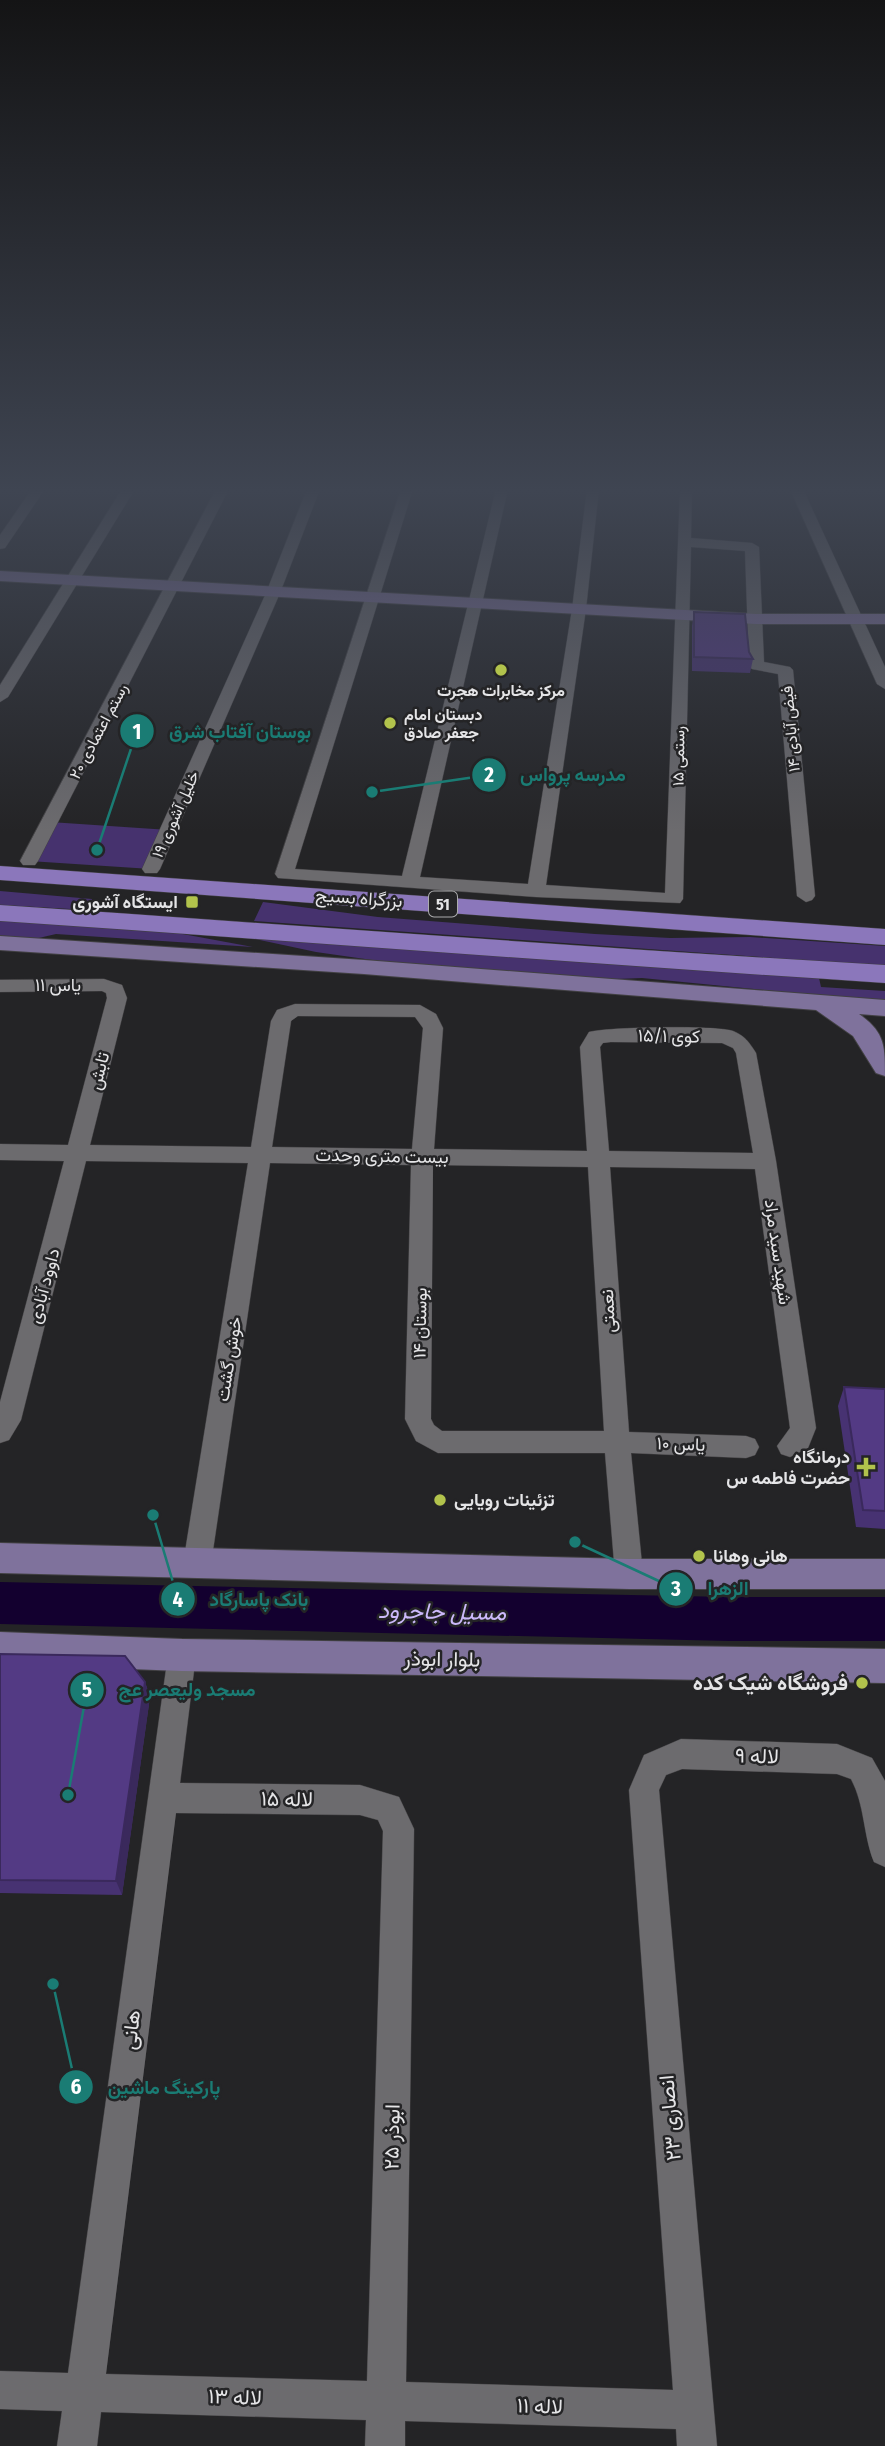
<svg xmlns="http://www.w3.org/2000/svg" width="885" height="2446" font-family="'Fira Sans Condensed',Vazirmatn,sans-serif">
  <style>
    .green { fill: #46326e }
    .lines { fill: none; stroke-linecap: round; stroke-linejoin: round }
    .river { fill: #13002f; fill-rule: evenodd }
    .minor-casing { stroke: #424143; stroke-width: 1 }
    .major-casing { stroke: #424143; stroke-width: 2 }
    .highway-casing { stroke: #424143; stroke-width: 1 }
    .minor { fill: #6c6b6e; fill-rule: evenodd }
    .major { fill: #7f729c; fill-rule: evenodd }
    .highway { fill: #8b77bb; fill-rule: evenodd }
    .wall { fill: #473272 }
    .shaded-wall { fill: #3a295c }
    .building { fill: #533a84; stroke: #3a295c; stroke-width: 2 }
    .poi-dot { fill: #b2c34c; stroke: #242426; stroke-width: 2.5 }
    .labels { text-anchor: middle; stroke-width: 5; stroke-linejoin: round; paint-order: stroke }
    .far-poi-label { font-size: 16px; font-weight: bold; fill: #e5e5e7; stroke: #242426 }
    .far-street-label { font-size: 16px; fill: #e5e5e7; stroke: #242426 }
    .shield { fill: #242426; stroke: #ababad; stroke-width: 2 }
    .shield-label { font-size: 16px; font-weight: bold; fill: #e5e5e7 }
    .street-label { font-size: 18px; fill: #e5e5e7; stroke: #242426 }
    .poi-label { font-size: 18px; font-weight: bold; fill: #e5e5e7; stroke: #242426; text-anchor: end }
    .near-street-label { font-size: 21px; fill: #e5e5e7; stroke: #242426 }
    .near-poi-label { font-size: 21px; font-weight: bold; fill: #e5e5e7; stroke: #242426; text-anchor: end }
    .near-water-label { font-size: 23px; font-style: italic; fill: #cbb9f9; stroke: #242426 }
    .leader { fill: none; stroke: #1a7c74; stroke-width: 2.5 }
    .callout-dot { fill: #1a7c74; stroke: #242426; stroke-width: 2.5 }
    .mark-label { font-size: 21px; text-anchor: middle; font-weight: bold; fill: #fff }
    .callout-label { font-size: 19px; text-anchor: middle; font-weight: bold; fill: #1a7c74; stroke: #242426; stroke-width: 5; stroke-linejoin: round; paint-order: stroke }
  </style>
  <rect width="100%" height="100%" fill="#242426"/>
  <g class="green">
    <polygon points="50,822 169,830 151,869 29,861"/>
    <polygon points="0,891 92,899 88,910 0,905"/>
    <polygon points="263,902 378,917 595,934 670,938 750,937 885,946 885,966 254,921"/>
    <polygon points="0,921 161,930 253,947 56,934 30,940 0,937"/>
    <polygon points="241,936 819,978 821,987 885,991 885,1002 642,978 591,980 393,963 316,952"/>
  </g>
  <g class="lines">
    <polygon class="river" points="0,1582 729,1597 885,1597 885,1641 729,1641 0,1624"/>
    <defs>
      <g id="minor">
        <polygon points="32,489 45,489 5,548 0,549 0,535"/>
        <polygon points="122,489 135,489 8,697 0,702 0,685"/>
        <polygon points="216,489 229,489 38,861 35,865 23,865 20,861"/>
        <polygon points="307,489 320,489 280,593 160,869 157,873 145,873 142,869 266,593"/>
        <polygon points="401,489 413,489 295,869 402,876 496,489 508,489 420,877 528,884 572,609 587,489 599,489 586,609 546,885 665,893 680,489 692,489 691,538 752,543 759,547 764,662 790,667 793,670 815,896 812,900 806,902 797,896 778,674 752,669 749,666 745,551 691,547 683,899 680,903 536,897 278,878 275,874"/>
        <polygon points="790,489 803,489 885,667 885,689 877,684"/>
        <path d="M 104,979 L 122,985 L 127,998 L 90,1145 L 251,1147 L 271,1021 L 277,1010 L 295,1004 L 420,1005 L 436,1014 L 443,1028 L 434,1149 L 587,1151 L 580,1047 L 589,1032 C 608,1027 715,1025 733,1031 C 745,1036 749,1042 756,1053 L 776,1161 L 816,1428 L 808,1448 L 790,1457 L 781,1454 L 777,1446 L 790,1428 L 755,1169 L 610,1167 L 629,1432 L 746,1436 L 755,1439 L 759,1447 L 755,1455 L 746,1458 L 631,1453 L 643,1574 L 639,1583 L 629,1586 L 619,1583 L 615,1574 L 605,1453 L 438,1453 L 416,1441 L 405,1419 L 411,1165 L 270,1163 L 211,1564 L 207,1573 L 197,1576 L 187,1573 L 183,1564 L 248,1163 L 86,1161 L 21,1420 L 9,1440 L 0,1443 L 0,1402 L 64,1161 L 0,1160 L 0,1144 L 68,1145 L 107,998 L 106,993 L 102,991 L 0,992 L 0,980 ZM 298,1016 L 415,1017 L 423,1028 L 412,1149 L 272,1147 L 291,1021 ZM 611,1042 L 722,1043 L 733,1048 L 736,1053 L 753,1153 L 609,1151 L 600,1047 L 603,1043 ZM 433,1165 L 588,1167 L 604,1431 L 442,1431 L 434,1425 L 431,1419 Z"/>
        <path d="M 182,1642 L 192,1646 L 196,1655 L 180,1783 L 360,1785 L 399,1797 L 414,1829 L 406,2382 L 673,2390 L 629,1790 L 644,1755 L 681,1739 L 837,1744 L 872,1758 L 885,1781 L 885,1867 L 874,1862 C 863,1835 865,1805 851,1779 L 837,1774 L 682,1769 L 666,1775 L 659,1790 L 717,2446 L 677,2446 L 676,2429 L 405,2421 L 405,2446 L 365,2446 L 366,2420 L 101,2412 L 97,2446 L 57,2446 L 62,2411 L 0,2409 L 0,2371 L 68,2373 L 168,1655 L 172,1646 ZM 176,1813 L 360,1815 L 378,1820 L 383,1831 L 367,2381 L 106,2374 Z"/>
      </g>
      <g id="major">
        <polygon points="0,571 756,614 885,614 885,624 756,624 0,581"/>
        <path d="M 0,936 L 364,960 L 885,1000 L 885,1016 L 859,1014 C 885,1032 885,1046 885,1076 L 876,1073 L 853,1036 L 816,1010 L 364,974 L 0,950 Z"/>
        <polygon points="0,1543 629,1559 885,1559 885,1589 629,1589 0,1573"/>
        <polygon points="0,1632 182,1639 885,1649 885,1683 182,1671 0,1664"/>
      </g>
      <g id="highway">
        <polygon points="0,866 885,929 885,945 0,880"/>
        <path d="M 0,905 C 295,925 590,948 885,965 L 885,983 C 590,964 295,941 0,921 Z"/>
      </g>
    </defs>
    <use href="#minor" class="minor-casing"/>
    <use href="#major" class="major-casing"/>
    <use href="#highway" class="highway-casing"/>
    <use href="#minor" class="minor"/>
    <use href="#major" class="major"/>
    <use href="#highway" class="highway"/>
  </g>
  <g class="wall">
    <polygon points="694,612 749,652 753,659 750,673 692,671 692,626"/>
    <polygon points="844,1387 885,1389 885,1529 856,1527 838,1406"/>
    <polygon points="0,1654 145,1682 150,1697 122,1895 0,1893"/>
  </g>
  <polygon class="shaded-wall" points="145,1682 150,1697 122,1895 116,1881"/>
  <g class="building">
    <polygon points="694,612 745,614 749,652 753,659 694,657"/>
    <polygon points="844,1387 885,1389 885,1511 863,1510"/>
    <polygon points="0,1654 125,1656 145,1682 116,1881 0,1880"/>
  </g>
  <linearGradient id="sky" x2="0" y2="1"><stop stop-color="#141415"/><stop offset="0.59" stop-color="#3f4552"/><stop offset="1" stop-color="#3f4552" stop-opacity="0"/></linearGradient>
  <rect width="885" height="832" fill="url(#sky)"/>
  <g class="poi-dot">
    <circle cx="501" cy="670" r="7"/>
    <circle cx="390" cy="723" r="7"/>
    <rect x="185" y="895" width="14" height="14" rx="3.5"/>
    <path d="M862.5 1456.5h7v7h7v7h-7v7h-7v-7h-7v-7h7z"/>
    <circle cx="440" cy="1500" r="7"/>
    <circle cx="699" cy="1556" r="7"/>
    <circle cx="862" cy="1683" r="7"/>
  </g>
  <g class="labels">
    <g class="far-poi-label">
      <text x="501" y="696">مرکز مخابرات هجرت</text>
      <text x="404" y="720" text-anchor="start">دبستان امام<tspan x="404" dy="18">جعفر صادق</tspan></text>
    </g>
    <g class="far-street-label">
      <text transform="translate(790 729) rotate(-95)" y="6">فیض آبادی ۱۴</text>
      <text transform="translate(98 731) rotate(-62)" y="6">رستم اعتمادی ۲۰</text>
      <text transform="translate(678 756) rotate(-89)" y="6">رستمی ۱۵</text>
      <text transform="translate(175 814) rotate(-66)" y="6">خلیل آشوری ۱۹</text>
    </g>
    <rect class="shield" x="429" y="891.5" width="28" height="25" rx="5"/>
    <g class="shield-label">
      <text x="443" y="910">51</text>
    </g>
    <g class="street-label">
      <text transform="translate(359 898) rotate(4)" y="6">بزرگراه بسیج</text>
      <text x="58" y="991">یاس ۱۱</text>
      <text transform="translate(669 1036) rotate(1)" y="6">کوی ۱۵/۱</text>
      <text transform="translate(99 1071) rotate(-76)" y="6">تابش</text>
      <text transform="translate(382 1156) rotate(1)" y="6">بیست متری وحدت</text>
      <text transform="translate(778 1252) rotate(82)" y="6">شهید سید مراد</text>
      <text transform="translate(44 1286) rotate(-75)" y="6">داوود آبادی</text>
      <text transform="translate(608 1311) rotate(-93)" y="6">نعمتی</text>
      <text transform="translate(420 1323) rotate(-89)" y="6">بوستان ۱۴</text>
      <text transform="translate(229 1359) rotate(-81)" y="6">خوش گشت</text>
      <text transform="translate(681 1444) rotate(2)" y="6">یاس ۱۰</text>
    </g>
    <g class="poi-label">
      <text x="178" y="908">ایستگاه آشوری</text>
      <text x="850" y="1463">درمانگاه<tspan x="850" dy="21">حضرت فاطمه س</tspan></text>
      <text x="454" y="1506" text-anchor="start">تزئینات رویایی</text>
      <text x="713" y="1562" text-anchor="start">هانی وهانا</text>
    </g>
    <g class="near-street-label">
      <text transform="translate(442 1659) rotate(1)" y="7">بلوار ابوذر</text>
      <text transform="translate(757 1756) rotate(2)" y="7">لاله ۹</text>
      <text transform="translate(287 1799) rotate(1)" y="7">لاله ۱۵</text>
      <text transform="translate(131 2030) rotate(-83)" y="7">هانی</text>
      <text transform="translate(670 2118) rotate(-95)" y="7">انصاری ۲۳</text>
      <text transform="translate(392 2137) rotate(-89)" y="7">ابوذر ۲۵</text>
      <text transform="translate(235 2397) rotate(2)" y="7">لاله ۱۳</text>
      <text transform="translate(540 2406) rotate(2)" y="7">لاله ۱۱</text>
    </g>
    <g class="near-poi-label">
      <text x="848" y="1690">فروشگاه شیک کده</text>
    </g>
    <g class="near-water-label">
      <text transform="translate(442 1611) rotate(1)" y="8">مسیل جاجرود</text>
    </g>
  </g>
  <path class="leader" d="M97 850L137 731M372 792L489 775M575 1542L676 1589M153 1515L178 1599M68 1795L87 1690M53 1984L76 2087"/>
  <g class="callout-dot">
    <circle cx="97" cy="850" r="7"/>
    <circle cx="372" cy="792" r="7"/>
    <circle cx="575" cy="1542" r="7"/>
    <circle cx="153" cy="1515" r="7"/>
    <circle cx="68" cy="1795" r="7"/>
    <circle cx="53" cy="1984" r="7"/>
    <circle cx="137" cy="731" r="18"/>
    <circle cx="489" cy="775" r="18"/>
    <circle cx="676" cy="1589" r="18"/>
    <circle cx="178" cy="1599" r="18"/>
    <circle cx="87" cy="1690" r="18"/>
    <circle cx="76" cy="2087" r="18"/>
  </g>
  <g class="mark-label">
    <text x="137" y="739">1</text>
    <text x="489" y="782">2</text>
    <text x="676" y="1596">3</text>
    <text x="178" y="1607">4</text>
    <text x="87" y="1697">5</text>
    <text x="76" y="2094">6</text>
  </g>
  <g class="callout-label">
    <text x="240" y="738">بوستان آفتاب شرق</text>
    <text x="573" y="781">مدرسه پرواس</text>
    <text x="728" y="1595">الزهرا</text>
    <text x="259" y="1606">بانک پاسارگاد</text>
    <text x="187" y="1696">مسجد ولیعصر عج</text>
    <text x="164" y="2094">پارکینگ ماشین</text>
  </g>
</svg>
